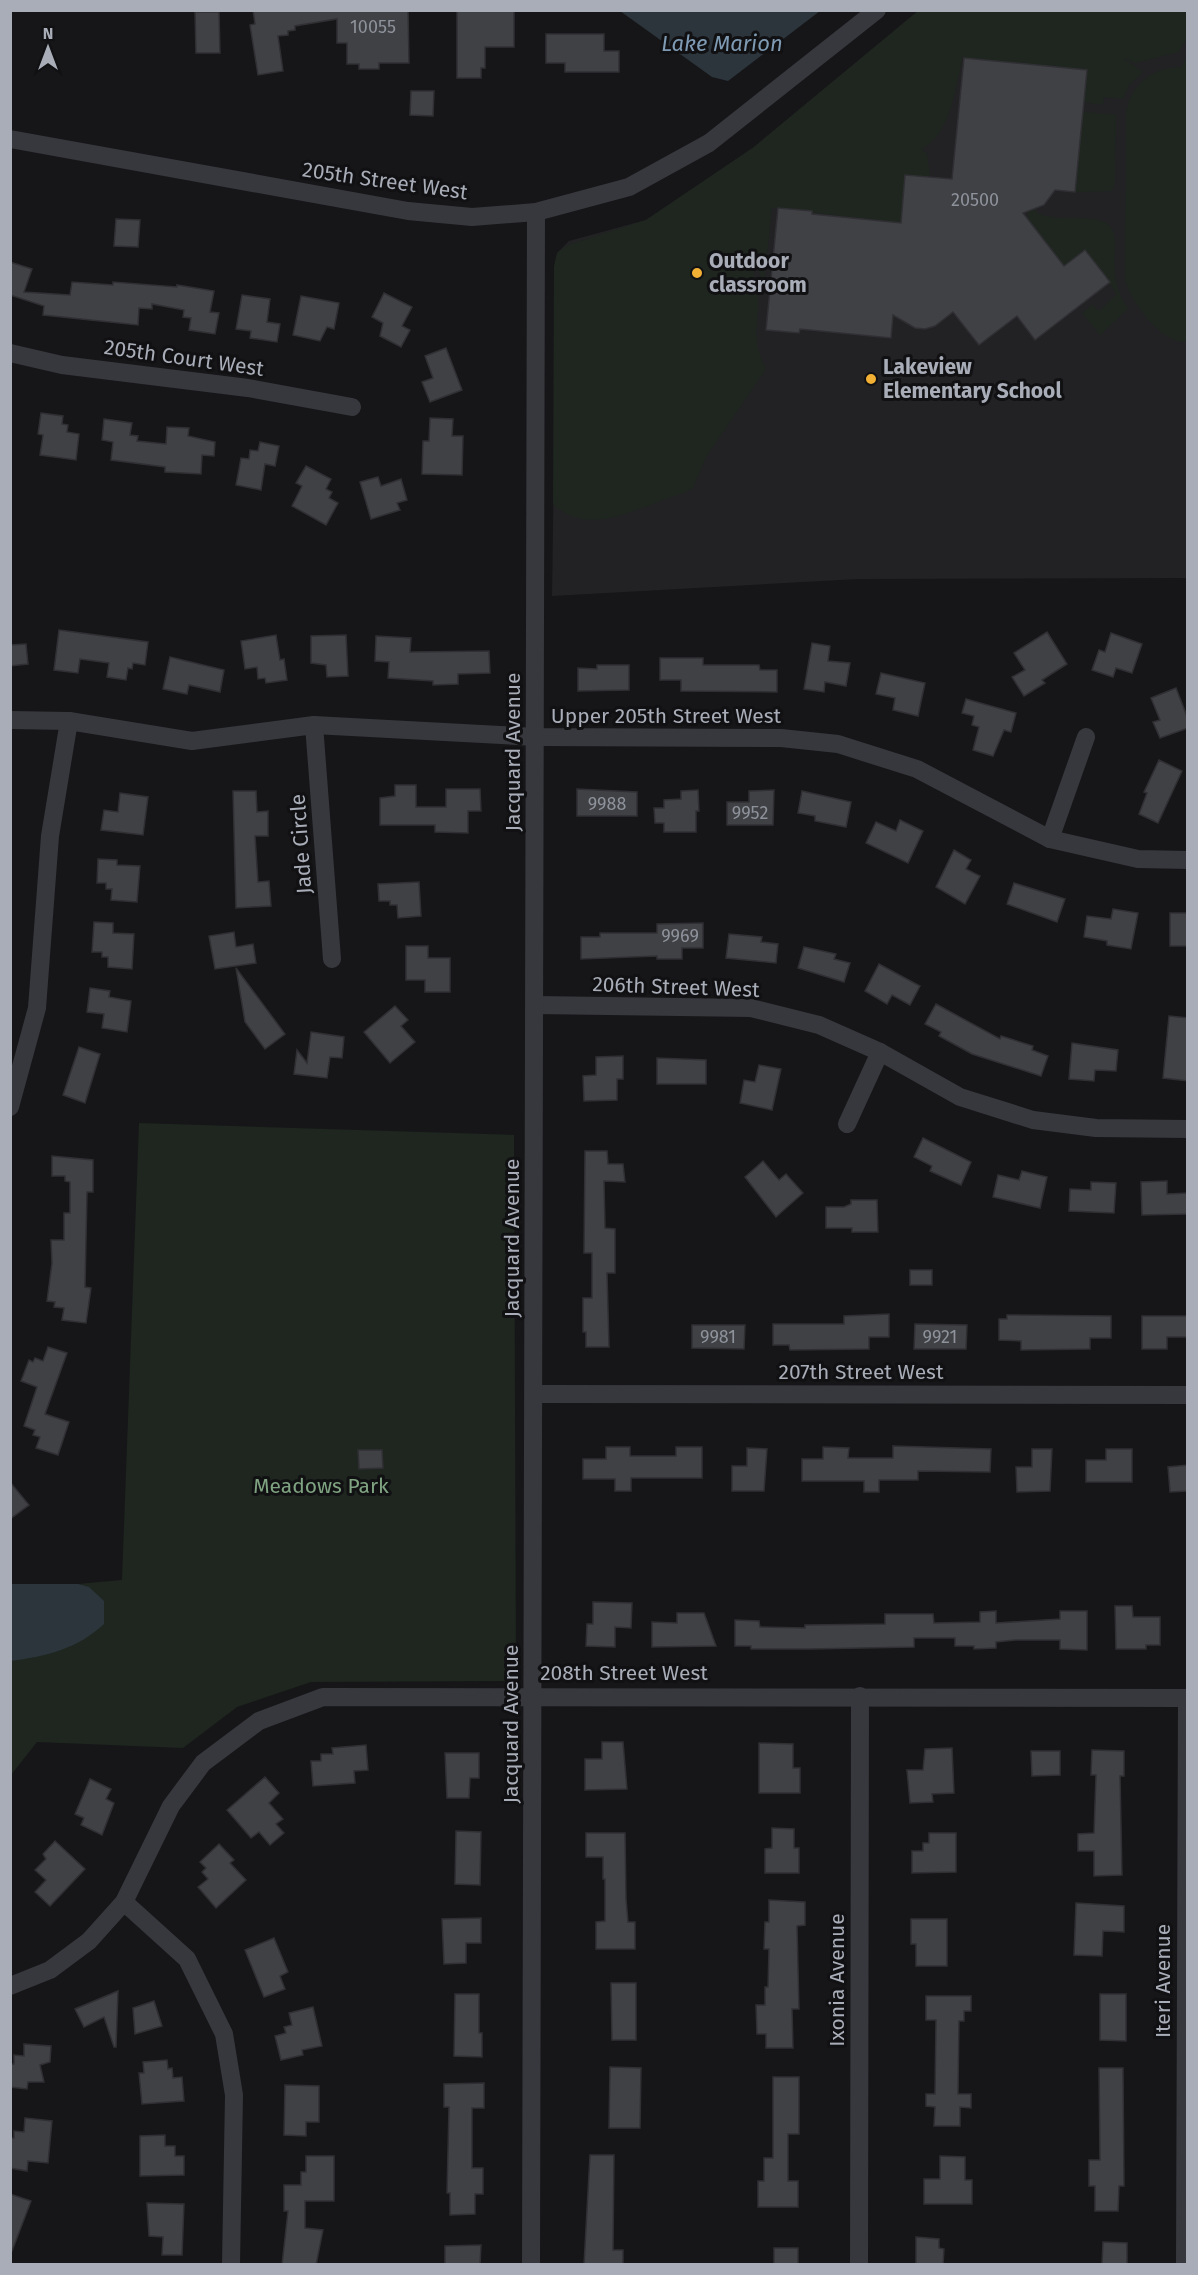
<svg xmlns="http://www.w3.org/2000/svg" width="1198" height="2275" font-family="'Fira Sans',sans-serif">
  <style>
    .built { fill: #222225 }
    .green { fill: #1e261f }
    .water { fill: #2c353c }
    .building { fill: #404145; stroke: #303034; stroke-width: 1.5 }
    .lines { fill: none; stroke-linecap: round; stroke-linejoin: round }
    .minor { stroke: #37383d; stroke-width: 18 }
    .poi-dot { fill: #f2b134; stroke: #111113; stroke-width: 2 }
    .labels { text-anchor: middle; stroke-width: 6; stroke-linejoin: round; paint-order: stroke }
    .number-label { font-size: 18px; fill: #8e929b }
    .street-label { font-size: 21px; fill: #a8adb8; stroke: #111113 }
    .poi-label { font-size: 21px; font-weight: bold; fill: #a8adb8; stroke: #111113; text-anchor: start }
    .park-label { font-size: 21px; fill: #7fa381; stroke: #111113 }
    .water-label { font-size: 22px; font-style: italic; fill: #7f9bb3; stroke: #111113 }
  </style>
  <rect width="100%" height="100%" fill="#161618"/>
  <polygon class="built" points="918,11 1187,11 1187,578 859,579 552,596 557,253 569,241 646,220 754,147"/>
  <g class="green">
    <path d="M 918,11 L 1187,11 L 1187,38 L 1179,52 L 1135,63 L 1122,57 L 1143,72 L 1129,85 L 1123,99 L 1104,97 L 1103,105 L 1083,102 L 1086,70 L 964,58 L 963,55 C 956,84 951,136 921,149 L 927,153 L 930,177 L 905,175 L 901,223 L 772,208 L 764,284 L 754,260 C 751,273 758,285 758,298 C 759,330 750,337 766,369 L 706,457 L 693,488 C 684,494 674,496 663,500 C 627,513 586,535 553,504 L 554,266 L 557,253 L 568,245 L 646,220 L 754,147 Z"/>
    <path d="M 1187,56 L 1188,342 C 1162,345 1131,302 1125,280 L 1126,114 C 1130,84 1153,67 1182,67 Z"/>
    <polygon points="1083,112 1116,115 1115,183 1112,191 1075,192"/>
    <path d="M 1028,208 L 1036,208 L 1036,212 C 1059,227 1115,204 1115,241 C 1114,268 1113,286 1128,309 L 1100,335 L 1082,313 L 1092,305 L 1099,311 L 1117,294 L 1085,250 L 1064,266 L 1028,219 Z"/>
    <polygon points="139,1123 514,1135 516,1681 311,1682 237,1707 183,1748 37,1742 11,1775 11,1584 78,1584 122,1580"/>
  </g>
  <g class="water">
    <polygon points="620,11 820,11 728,81 712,77"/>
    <path d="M 10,1584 L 78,1584 L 89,1587 L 104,1601 L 104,1624 C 77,1649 47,1656 11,1661 Z"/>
  </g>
  <g class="building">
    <polygon points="253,10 408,10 409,63 379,63 379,69 359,69 359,64 347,64 347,43 337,43 337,19 295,26 295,30 288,31 288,35 278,36 283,71 258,75 250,25 255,24"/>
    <polygon points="457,10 514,11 514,47 485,47 485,68 481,68 481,78 457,78"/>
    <polygon points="195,12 219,12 220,53 196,53"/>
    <polygon points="546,34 604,34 604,51 619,51 619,72 565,72 565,63 546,63"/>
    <polygon points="964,58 1087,70 1075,192 1055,190 1044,205 1023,213 1064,266 1085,250 1110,282 1035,340 1017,316 979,345 953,312 935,326 925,329 915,328 893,315 891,338 800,329 799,333 766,330 778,208 812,211 812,214 901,223 905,175 952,179"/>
    <polygon points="411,91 434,91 433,116 410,115"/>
    <polygon points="116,219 140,220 138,247 114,246"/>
    <polygon points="10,262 32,269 24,292 70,295 72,282 113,285 113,282 177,287 177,285 214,291 210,312 219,313 215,334 189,330 191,318 183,317 184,310 152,304 152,309 139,308 138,325 43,315 44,306 10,295"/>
    <polygon points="384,293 412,307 402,326 410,330 401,347 380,336 383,323 372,317"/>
    <polygon points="242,295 270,299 267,322 280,324 277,342 250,338 251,331 236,329"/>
    <polygon points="301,296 339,303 334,329 327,327 320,341 293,335"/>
    <polygon points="446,348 462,390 430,402 422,382 433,378 425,356"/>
    <polygon points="41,413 63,416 62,424 68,425 67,432 79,434 76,460 40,455 43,435 38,434"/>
    <polygon points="430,418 453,419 452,436 463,436 462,475 422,474 423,441 429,441"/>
    <polygon points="104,419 132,423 130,435 138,436 137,441 166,444 167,427 189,428 188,436 215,442 214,456 202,455 201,474 165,472 165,467 111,460 113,442 102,440"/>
    <polygon points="260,442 279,446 275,466 265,464 261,490 236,485 241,458 249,459 250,450 258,451"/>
    <polygon points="306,466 331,479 326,489 332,492 329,498 338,503 326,525 292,506 302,486 296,483"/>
    <polygon points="378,477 381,486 401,479 407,500 397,503 400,510 371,519 360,482"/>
    <polygon points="59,630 148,642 145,665 133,663 132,669 128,668 126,680 107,677 109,663 80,659 78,673 54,670"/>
    <polygon points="1047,632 1067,664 1042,680 1045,683 1024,696 1012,677 1025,670 1014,653"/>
    <polygon points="1111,633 1142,644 1132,673 1116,668 1113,677 1092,670 1099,650 1105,652"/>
    <polygon points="276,635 280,660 284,659 287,680 266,683 265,678 258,679 257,667 245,669 241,641"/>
    <polygon points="346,635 348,676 327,677 326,665 311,663 311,636"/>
    <polygon points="376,636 411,638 410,652 489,651 490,673 458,674 458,684 433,685 433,681 388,678 389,662 375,661"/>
    <polygon points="812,643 830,646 828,661 850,663 846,686 825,682 824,692 804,689"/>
    <polygon points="26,644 28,664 10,666 10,645"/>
    <polygon points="170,657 224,670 220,692 189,685 187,694 163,689"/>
    <polygon points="660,658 703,658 703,665 759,665 760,670 777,670 777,692 681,691 681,680 660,680"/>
    <polygon points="597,665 629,665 629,690 578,691 578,668 597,669"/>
    <polygon points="881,673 925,683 918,716 893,710 895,698 876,694"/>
    <polygon points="1176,688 1188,719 1188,728 1160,738 1153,722 1160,720 1151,698"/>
    <polygon points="966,699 1016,713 1011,732 1004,730 993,756 973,750 979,727 972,725 974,716 962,713"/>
    <polygon points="1159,760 1182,771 1158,823 1139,814 1147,793 1144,792"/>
    <polygon points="395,785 416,785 416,807 446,807 446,789 480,789 481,811 468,811 468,833 435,832 435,825 380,825 380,798 395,796"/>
    <polygon points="577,789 637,792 637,816 577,816"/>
    <polygon points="698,790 699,811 696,811 696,832 664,832 664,823 655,823 654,808 664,808 664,800 681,799 681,791"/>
    <polygon points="774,790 773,825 727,825 727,802 749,802 749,791"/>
    <polygon points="233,791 256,791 257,812 268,811 268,836 255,836 258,882 269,881 271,906 236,908"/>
    <polygon points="802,791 851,802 846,827 815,821 815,816 798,813"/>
    <polygon points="120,793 148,797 143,835 101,830 104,810 118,812"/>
    <polygon points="900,820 923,831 908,863 866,843 876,822 896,831"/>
    <polygon points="954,850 971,860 966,869 980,876 965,904 936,887"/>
    <polygon points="98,859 117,860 117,865 140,866 137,902 111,900 112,889 106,889 106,883 97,883"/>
    <polygon points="419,882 421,916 398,918 397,905 390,905 390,901 379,901 378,884"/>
    <polygon points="1014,883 1065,899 1057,922 1007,904"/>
    <polygon points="1113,909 1138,913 1131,949 1107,945 1107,941 1084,937 1087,916 1111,919"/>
    <rect x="1170" y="913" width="18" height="33"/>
    <polygon points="94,922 113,923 113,933 134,934 132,969 108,967 108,957 102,957 102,952 92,952"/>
    <polygon points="703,923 703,948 682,948 682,959 657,959 657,956 581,959 581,937 600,937 600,933 657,933 657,924"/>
    <polygon points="234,932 236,947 253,944 256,963 215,969 209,936"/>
    <polygon points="729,934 762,937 761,942 778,944 776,963 726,958"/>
    <polygon points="406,946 428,946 428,958 450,958 450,992 425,992 425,980 406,980"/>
    <polygon points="804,947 836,954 834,959 850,963 844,982 798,968"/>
    <polygon points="879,964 920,986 910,1005 892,995 887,1004 865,991"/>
    <polygon points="236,968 285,1034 265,1049 245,1022"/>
    <polygon points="90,988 110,991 109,997 131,1001 127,1032 102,1028 104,1014 87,1012"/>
    <polygon points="936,1004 1000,1039 1001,1036 1033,1046 1032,1050 1048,1056 1041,1076 972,1054 939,1036 941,1032 925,1024"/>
    <polygon points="395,1006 408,1020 401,1026 415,1042 390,1063 364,1032"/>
    <polygon points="1169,1016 1188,1018 1188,1081 1163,1078"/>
    <polygon points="311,1032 344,1037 342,1058 330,1057 327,1078 294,1074 297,1050 307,1063"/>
    <polygon points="1072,1043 1118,1050 1116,1071 1095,1070 1094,1081 1069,1079"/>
    <polygon points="79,1047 100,1054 85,1103 63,1095"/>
    <polygon points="623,1056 623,1079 617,1079 617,1100 584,1101 583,1076 596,1075 596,1057"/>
    <polygon points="657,1058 706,1060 706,1084 657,1084"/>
    <polygon points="759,1065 781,1069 772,1110 740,1103 744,1080 755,1082"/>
    <polygon points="923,1138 971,1162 961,1185 930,1171 932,1166 914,1157"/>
    <polygon points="585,1151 607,1151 608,1164 623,1164 625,1182 604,1181 605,1228 615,1229 615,1273 607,1273 609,1347 586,1347 586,1332 583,1332 583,1298 592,1298 592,1253 584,1253"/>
    <polygon points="52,1156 93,1160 93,1192 87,1192 85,1287 91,1288 86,1323 62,1320 64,1308 54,1307 55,1302 47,1301 52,1263 51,1240 64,1240 64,1213 70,1213 70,1182 65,1181 65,1176 52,1176"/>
    <polygon points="763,1161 779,1180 786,1174 803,1193 776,1217 745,1177"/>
    <polygon points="1022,1171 1047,1177 1040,1208 993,1197 998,1175 1019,1180"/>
    <polygon points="1167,1181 1167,1194 1188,1193 1188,1214 1142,1215 1141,1182"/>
    <polygon points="1091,1182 1116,1183 1114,1213 1069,1211 1070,1189 1091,1190"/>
    <polygon points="851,1200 877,1200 878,1232 852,1232 852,1228 826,1228 826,1207 844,1207 851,1204"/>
    <rect x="910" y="1270" width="22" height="15"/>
    <polygon points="889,1314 889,1337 869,1337 869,1349 790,1350 789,1345 773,1345 773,1324 844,1324 844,1316"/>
    <polygon points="1007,1315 1111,1316 1111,1338 1090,1338 1090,1349 1021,1350 1021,1341 999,1340 999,1319 1007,1319"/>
    <polygon points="1142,1316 1188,1316 1188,1337 1167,1337 1167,1349 1142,1349"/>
    <polygon points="915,1324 967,1325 966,1349 914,1349"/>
    <polygon points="692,1325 745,1325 744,1349 692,1348"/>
    <polygon points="48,1347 67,1353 45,1414 69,1422 58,1455 36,1448 40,1437 33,1435 35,1430 24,1426 37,1387 21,1381 29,1360 33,1362 35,1358 43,1361"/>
    <polygon points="893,1446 991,1449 990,1472 918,1471 918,1480 879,1480 879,1492 864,1492 864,1481 802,1481 802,1459 823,1459 823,1447 849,1448 848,1458 893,1458"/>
    <polygon points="606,1447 630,1447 630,1456 676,1456 676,1447 702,1447 702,1478 631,1478 631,1491 615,1491 615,1479 583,1479 583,1459 606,1459"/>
    <polygon points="747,1448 767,1449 764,1491 732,1491 732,1466 747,1466"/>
    <polygon points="1032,1449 1052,1449 1050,1491 1017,1492 1016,1467 1032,1467"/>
    <polygon points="1106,1449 1132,1449 1132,1482 1086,1482 1086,1460 1106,1460"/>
    <polygon points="358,1450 382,1450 383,1468 359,1469"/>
    <polygon points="1188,1465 1188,1491 1170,1492 1168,1467"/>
    <polygon points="10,1482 29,1505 10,1519"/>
    <polygon points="593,1602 632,1603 631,1628 615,1627 615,1647 586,1646 587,1624 593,1624"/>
    <polygon points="1115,1606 1132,1606 1133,1617 1160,1617 1160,1645 1146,1645 1146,1649 1116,1649"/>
    <polygon points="996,1611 996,1623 1060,1619 1060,1611 1087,1611 1087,1650 1060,1649 1060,1640 1015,1640 996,1642 996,1648 974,1649 974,1646 955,1646 955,1638 914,1638 914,1647 810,1649 751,1649 751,1646 735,1646 735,1620 759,1621 760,1627 805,1628 805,1625 885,1624 885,1614 933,1614 934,1623 980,1622 980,1612"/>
    <polygon points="677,1613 704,1613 716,1646 652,1647 652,1622 677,1623"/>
    <polygon points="602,1742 623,1742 627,1789 585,1790 585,1759 602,1759"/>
    <polygon points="759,1743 793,1744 793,1768 800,1768 800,1793 759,1793"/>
    <polygon points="366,1745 368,1770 354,1771 355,1783 313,1786 311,1761 321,1761 321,1754 333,1754 332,1748"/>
    <polygon points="952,1748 954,1793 932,1794 933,1802 910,1803 907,1770 923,1770 925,1749"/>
    <polygon points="1092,1750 1124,1751 1124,1776 1120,1776 1122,1875 1094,1876 1094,1851 1078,1851 1078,1834 1094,1833 1096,1775 1091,1775"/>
    <polygon points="1031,1751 1060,1751 1060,1775 1032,1776"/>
    <polygon points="445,1753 479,1753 479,1778 470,1778 469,1798 447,1798"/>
    <polygon points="265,1777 279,1793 269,1803 283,1819 276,1824 284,1833 270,1845 259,1832 251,1838 227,1810"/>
    <polygon points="90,1779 111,1789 106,1799 114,1803 102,1835 81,1825 84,1818 75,1814"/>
    <polygon points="772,1828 794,1829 794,1848 799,1848 799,1873 765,1873 765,1849 772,1848"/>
    <polygon points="456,1831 481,1832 480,1885 455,1884"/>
    <polygon points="586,1833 625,1833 626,1899 628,1922 635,1922 635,1949 596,1949 596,1922 605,1921 605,1879 603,1879 603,1857 586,1857"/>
    <polygon points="929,1833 956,1833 956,1872 912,1873 912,1851 923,1851 923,1843 929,1843"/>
    <polygon points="55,1841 85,1869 50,1906 35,1892 46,1880 35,1870 46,1859 43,1854"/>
    <polygon points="219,1844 234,1860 230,1863 246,1880 216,1908 198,1887 208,1879 202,1872 206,1868 200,1862"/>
    <polygon points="769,1900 805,1902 805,1925 797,1926 799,2009 792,2009 793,2048 766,2048 766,2034 757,2034 756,2005 765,2005 765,1987 768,1987 769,1949 764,1949 765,1922 769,1922"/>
    <polygon points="1076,1903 1124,1906 1124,1932 1103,1931 1102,1956 1074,1955"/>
    <polygon points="481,1918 481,1943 466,1943 466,1963 444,1964 442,1919"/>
    <polygon points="911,1919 947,1919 947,1966 916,1966 916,1944 911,1944"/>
    <polygon points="274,1938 288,1972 280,1976 285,1989 264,1997 245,1950"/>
    <polygon points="611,1983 636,1983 636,2040 612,2040"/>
    <polygon points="118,1991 116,2047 114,2047 104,2017 84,2027 75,2009"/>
    <polygon points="455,1994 479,1994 479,2033 482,2033 482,2057 454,2056"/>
    <polygon points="1100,1994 1126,1994 1126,2041 1100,2040"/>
    <polygon points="926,1996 971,1996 971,2011 964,2011 964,2021 959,2021 958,2094 971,2094 971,2108 960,2107 960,2126 934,2126 935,2107 926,2106 926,2094 935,2094 936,2020 926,2020"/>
    <polygon points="154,2001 162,2026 135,2034 133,2008"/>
    <polygon points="313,2007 322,2046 302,2050 303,2055 281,2060 275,2036 286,2033 284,2027 292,2025 289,2013"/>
    <polygon points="24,2044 51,2046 50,2062 40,2065 44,2082 28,2082 27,2089 10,2087 10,2064 14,2064 14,2055 24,2056"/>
    <polygon points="167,2060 168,2069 172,2068 173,2078 182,2077 184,2101 142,2104 139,2073 144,2073 143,2062"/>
    <polygon points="610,2067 641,2068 640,2128 609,2128"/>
    <polygon points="1099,2068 1123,2068 1124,2186 1119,2186 1118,2211 1095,2211 1095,2186 1089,2186 1089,2160 1100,2160"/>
    <polygon points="773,2077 799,2077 799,2134 788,2134 788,2181 798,2181 798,2207 758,2207 758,2181 764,2181 764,2158 773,2158"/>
    <polygon points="484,2083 484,2108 472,2108 472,2168 483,2168 483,2194 475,2194 475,2214 450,2215 450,2193 447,2193 449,2107 444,2107 444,2084"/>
    <polygon points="285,2085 319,2086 319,2122 306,2122 306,2136 284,2135"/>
    <polygon points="25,2118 52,2121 48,2163 28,2161 27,2171 10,2168 10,2138 14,2138 14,2131 24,2132"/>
    <polygon points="165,2135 165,2146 175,2146 175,2156 184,2156 184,2175 140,2176 140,2136"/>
    <polygon points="590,2155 614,2155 613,2250 623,2250 623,2265 584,2265"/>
    <polygon points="306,2156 334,2156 334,2201 305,2201 305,2228 323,2230 316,2265 282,2265 288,2211 284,2211 284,2185 301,2185 301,2172 306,2172"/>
    <polygon points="940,2156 965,2157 965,2180 972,2180 972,2204 924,2204 924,2179 940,2179"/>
    <polygon points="10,2194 31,2201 12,2251 10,2250"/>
    <polygon points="147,2203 184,2204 182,2255 162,2255 163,2237 149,2236"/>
    <polygon points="916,2237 939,2239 939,2248 944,2249 943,2265 916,2265"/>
    <polygon points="1103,2242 1127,2243 1127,2265 1102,2265"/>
    <polygon points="481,2245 480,2265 445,2265 445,2246"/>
    <rect x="774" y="2248" width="24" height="17"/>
  </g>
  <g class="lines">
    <g class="minor">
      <polyline points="10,139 408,211 472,217 536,212 629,187 709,143 877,10"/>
      <polyline points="10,353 62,365 248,388 352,407"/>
      <polyline points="10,720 69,721 192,741 314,725 536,737 781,738 838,744 917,769 1050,839 1138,859 1188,860"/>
      <polyline points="314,725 332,959"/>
      <polyline points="1050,839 1086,737"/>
      <polyline points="535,1005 751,1008 819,1025 880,1052 960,1097 1033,1120 1096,1128 1188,1129"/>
      <polyline points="10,1107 37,1008 50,836 69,721"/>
      <polyline points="847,1124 880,1052"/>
      <polyline points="534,1394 1188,1395"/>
      <polyline points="124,1902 187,1959 224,2034 234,2095 231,2264"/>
      <polyline points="10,1986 50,1970 89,1941 124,1902 171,1806 203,1763 259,1721 323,1697 1188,1698"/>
      <polyline points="531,2264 536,212"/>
      <polyline points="859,2264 860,1696"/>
      <polyline points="1185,2264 1187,1698"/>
    </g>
  </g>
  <g class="poi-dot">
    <circle cx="697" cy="273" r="6"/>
    <circle cx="871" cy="379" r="6"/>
  </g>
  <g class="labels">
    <g class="number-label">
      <text x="373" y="33">10055</text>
      <text x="975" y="206">20500</text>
      <text x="607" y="810">9988</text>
      <text x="750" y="819">9952</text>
      <text x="680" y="942">9969</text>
      <text x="718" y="1343">9981</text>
      <text x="940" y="1343">9921</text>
    </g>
    <g class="street-label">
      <text transform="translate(385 181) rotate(8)" y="7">205th Street West</text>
      <text transform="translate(184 358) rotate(8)" y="7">205th Court West</text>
      <text x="666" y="723">Upper 205th Street West</text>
      <text transform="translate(513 752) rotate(-90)" y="7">Jacquard Avenue</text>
      <text transform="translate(301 844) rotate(-94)" y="7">Jade Circle</text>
      <text transform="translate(676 987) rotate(2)" y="7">206th Street West</text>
      <text transform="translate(512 1238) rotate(-90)" y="7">Jacquard Avenue</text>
      <text x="861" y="1379">207th Street West</text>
      <text x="624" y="1680">208th Street West</text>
      <text transform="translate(511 1724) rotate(-90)" y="7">Jacquard Avenue</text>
      <text transform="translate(837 1980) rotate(-90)" y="7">Ixonia Avenue</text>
      <text transform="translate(1163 1981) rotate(-90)" y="7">Iteri Avenue</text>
    </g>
    <g class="poi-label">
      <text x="709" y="268">Outdoor<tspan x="709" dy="24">classroom</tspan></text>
      <text x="883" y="374">Lakeview<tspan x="883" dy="24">Elementary School</tspan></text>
    </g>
    <g class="park-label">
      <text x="321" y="1493">Meadows Park</text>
    </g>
    <g class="water-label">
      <text x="722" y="51">Lake Marion</text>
    </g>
  </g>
  <rect width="1198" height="2275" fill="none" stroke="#a8adb8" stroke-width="24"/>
  <g transform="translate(48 48)" stroke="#111113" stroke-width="4.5" paint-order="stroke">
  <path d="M0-4.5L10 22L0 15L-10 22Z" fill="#a8adb8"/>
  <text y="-9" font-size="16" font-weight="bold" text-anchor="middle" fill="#a8adb8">N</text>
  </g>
</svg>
